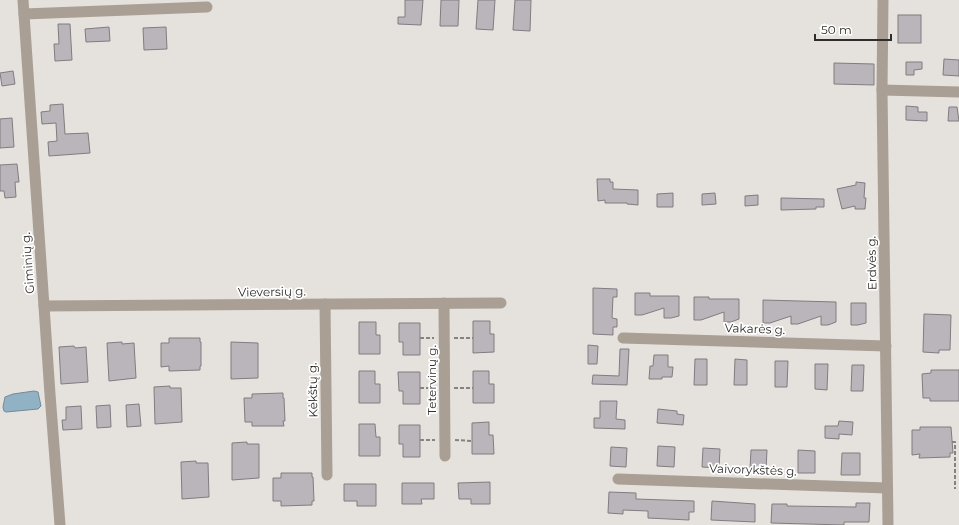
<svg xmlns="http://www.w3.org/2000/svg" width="959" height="525" font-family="Montserrat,sans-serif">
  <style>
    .water { fill: #91b2c5; stroke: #748a97 }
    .building { fill: #bab5ba; stroke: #817c80 }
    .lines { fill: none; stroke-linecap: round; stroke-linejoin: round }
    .path { stroke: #85827f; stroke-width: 2; stroke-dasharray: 4 2; stroke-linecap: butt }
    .minor { stroke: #aa9f94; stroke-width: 11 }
    .labels { text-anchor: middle; stroke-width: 3.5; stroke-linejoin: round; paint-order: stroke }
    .street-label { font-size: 12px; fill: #2f2d2b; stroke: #fff }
  </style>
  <rect width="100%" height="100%" fill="#e5e1dc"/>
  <polygon class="water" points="34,391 38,392 41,406 38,409 6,412 4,411 3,407 5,397 13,394"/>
  <g class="building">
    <polygon points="405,0 423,0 421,25 398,24 398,17 405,17"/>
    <polygon points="441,0 459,0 458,26 440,26"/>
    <polygon points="478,0 495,0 493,30 476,29"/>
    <polygon points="515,0 531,0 530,31 513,30"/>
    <rect x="898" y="15" width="23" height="28"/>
    <polygon points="58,24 70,24 72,60 55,61 54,44 59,44"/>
    <polygon points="109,27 110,41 86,42 85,29"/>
    <polygon points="166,27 167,49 144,50 143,28"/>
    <polygon points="944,59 959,60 959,76 943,75"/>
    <polygon points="906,62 922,62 922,69 914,70 914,75 906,75"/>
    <polygon points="834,63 874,64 874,85 834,84"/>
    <polygon points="13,71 15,84 2,86 0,73"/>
    <polygon points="63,104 65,134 88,133 90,153 49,156 48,142 57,141 56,123 42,124 41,112 50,111 50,105"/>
    <polygon points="906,106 918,107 918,112 927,112 927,121 906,120"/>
    <polygon points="949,107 957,107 959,121 948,121"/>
    <polygon points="12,118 14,147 0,148 0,119"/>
    <polygon points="17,164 19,182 15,182 16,197 5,198 4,191 0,191 0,165"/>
    <polygon points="597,179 610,179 610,182 613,182 613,189 638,190 638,205 627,204 627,203 605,203 605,200 598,201"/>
    <polygon points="856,182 865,183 864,198 866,198 865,209 855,209 855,206 842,209 837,189 856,185"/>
    <polygon points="673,193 673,207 657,207 657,194"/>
    <polygon points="715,193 716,204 702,205 702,194"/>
    <polygon points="758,195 758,205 745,206 745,196"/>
    <polygon points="781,198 824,199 824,207 816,207 816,209 781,210"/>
    <polygon points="593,288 617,289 617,297 613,297 612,318 617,319 617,327 613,327 613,335 593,334"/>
    <polygon points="635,293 650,293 650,296 679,296 679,316 671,318 664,318 664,308 642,315 635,315"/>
    <polygon points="694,297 709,297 709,299 739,299 739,319 731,322 724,322 724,312 701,320 694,320"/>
    <polygon points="763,300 836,302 836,322 828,325 821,325 821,316 798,324 791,324 791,316 770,323 763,323"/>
    <polygon points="851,303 866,303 866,323 858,325 851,325"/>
    <polygon points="924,314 951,315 950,350 939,350 939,353 923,352"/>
    <polygon points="473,321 490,321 490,334 494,334 494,352 473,353"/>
    <polygon points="359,322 376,322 376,335 380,335 380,354 359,354"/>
    <polygon points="399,323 420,323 420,355 403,355 403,342 399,342"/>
    <polygon points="169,338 200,338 200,342 201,342 201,366 200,366 200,370 169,371 169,366 161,367 161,343 169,343"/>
    <polygon points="122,342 122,344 134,343 136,378 109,381 107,343"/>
    <polygon points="231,342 258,343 258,378 231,379"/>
    <polygon points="588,345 598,346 597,364 588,364"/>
    <polygon points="74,346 75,348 86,347 88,382 61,384 59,347"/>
    <polygon points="620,349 629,349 627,385 592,384 593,375 619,376"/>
    <polygon points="654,355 668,355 668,367 673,367 672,377 662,377 662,379 649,379 650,366 653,366"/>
    <polygon points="695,359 707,359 707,385 694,385"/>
    <polygon points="735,359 747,360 747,385 734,385"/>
    <polygon points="775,361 788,361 787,387 775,387"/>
    <polygon points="815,364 828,364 827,390 815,389"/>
    <polygon points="852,365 864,365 863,391 851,391"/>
    <polygon points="931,370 959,370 959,401 930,401 930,398 923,398 922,374 931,373"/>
    <polygon points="359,371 375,371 375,384 380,384 380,403 359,403"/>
    <polygon points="473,371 489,371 489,384 494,384 494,403 473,403"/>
    <polygon points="398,372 420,372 420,404 403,404 403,391 399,391"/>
    <polygon points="170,386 170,388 181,388 182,422 155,424 154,387"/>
    <polygon points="283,393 283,398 284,398 285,421 283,421 284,426 252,426 252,422 245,422 244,398 252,398 252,394"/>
    <polygon points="600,401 617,401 616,419 625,420 625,429 594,428 594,418 600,418"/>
    <polygon points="139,404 141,426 127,427 126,405"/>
    <polygon points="110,405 111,427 97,428 96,406"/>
    <polygon points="81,406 82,429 63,430 62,420 66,420 66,407"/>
    <polygon points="658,409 677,411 677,414 684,415 683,425 657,423"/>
    <polygon points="839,421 853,422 852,435 839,434 839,439 825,438 825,426 838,426"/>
    <polygon points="489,422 489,435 493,435 494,454 472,454 472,423"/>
    <polygon points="359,424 375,424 376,437 380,437 380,456 359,456"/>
    <polygon points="399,425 420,425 420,457 403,457 403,444 399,444"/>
    <polygon points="920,427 951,427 953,453 950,453 950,457 919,458 920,454 912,455 912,430 920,430"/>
    <polygon points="247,442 247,444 259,444 259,478 232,480 232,443"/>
    <polygon points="658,446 675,447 674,467 657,466"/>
    <polygon points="611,447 627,448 626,467 610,466"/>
    <polygon points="703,448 720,449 719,468 702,467"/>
    <polygon points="751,450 767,450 766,470 750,469"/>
    <polygon points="798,450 815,451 815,473 798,473"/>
    <polygon points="842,453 860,453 860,475 841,475"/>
    <polygon points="196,461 196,463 208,463 209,497 182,499 181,462"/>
    <polygon points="281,473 312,473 312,477 313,477 314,501 312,501 312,505 281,506 281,501 273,501 273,478 281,478"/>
    <polygon points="490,482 490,504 471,504 471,499 459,499 458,483"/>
    <polygon points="402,483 434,483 434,499 421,499 422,504 402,504"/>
    <polygon points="344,484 376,484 376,506 357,506 357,501 344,501"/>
    <polygon points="609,492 636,493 636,499 694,501 694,512 689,512 689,520 648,518 648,511 623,510 623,514 608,513"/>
    <polygon points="712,501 755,504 755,522 711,520"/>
    <polygon points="856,503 870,503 869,522 844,522 844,525 771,523 772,504 787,504 787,506 856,507"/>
  </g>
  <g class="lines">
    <g class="path">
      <polyline points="420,338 434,338"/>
      <polyline points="454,338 473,338"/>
      <polyline points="420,388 436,388"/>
      <polyline points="454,388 473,388"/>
      <polyline points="420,440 435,440"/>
      <polyline points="455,440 472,441"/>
      <polyline points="952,442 955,442 955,489"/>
    </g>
    <g class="minor">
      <polyline points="23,0 50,394 60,525"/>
      <polyline points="883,0 882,90 888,525"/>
      <polyline points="24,14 207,7"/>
      <polyline points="882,90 959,92"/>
      <polyline points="444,303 445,456"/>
      <polyline points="325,304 327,475"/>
      <polyline points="44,306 501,303"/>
      <polyline points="623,338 886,346"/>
      <polyline points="618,479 887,488"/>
    </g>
  </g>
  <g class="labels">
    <g class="street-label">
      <text transform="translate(28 263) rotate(-94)" y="4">Giminių g.</text>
      <text transform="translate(872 263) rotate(-91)" y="4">Erdvės g.</text>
      <text transform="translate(272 292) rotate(-1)" y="4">Vieversių g.</text>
      <text transform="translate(755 329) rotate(2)" y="4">Vakarės g.</text>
      <text transform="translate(432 380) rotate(-90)" y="4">Tetervinų g.</text>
      <text transform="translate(313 390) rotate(-91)" y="4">Kėkštų g.</text>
      <text transform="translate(753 470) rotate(2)" y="4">Vaivorykštės g.</text>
    </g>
  </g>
  <path d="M815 34v6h76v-6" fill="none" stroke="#2f2d2b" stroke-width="2"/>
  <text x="821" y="34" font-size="12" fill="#2f2d2b" stroke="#ffffff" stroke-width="3" paint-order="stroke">50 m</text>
</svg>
